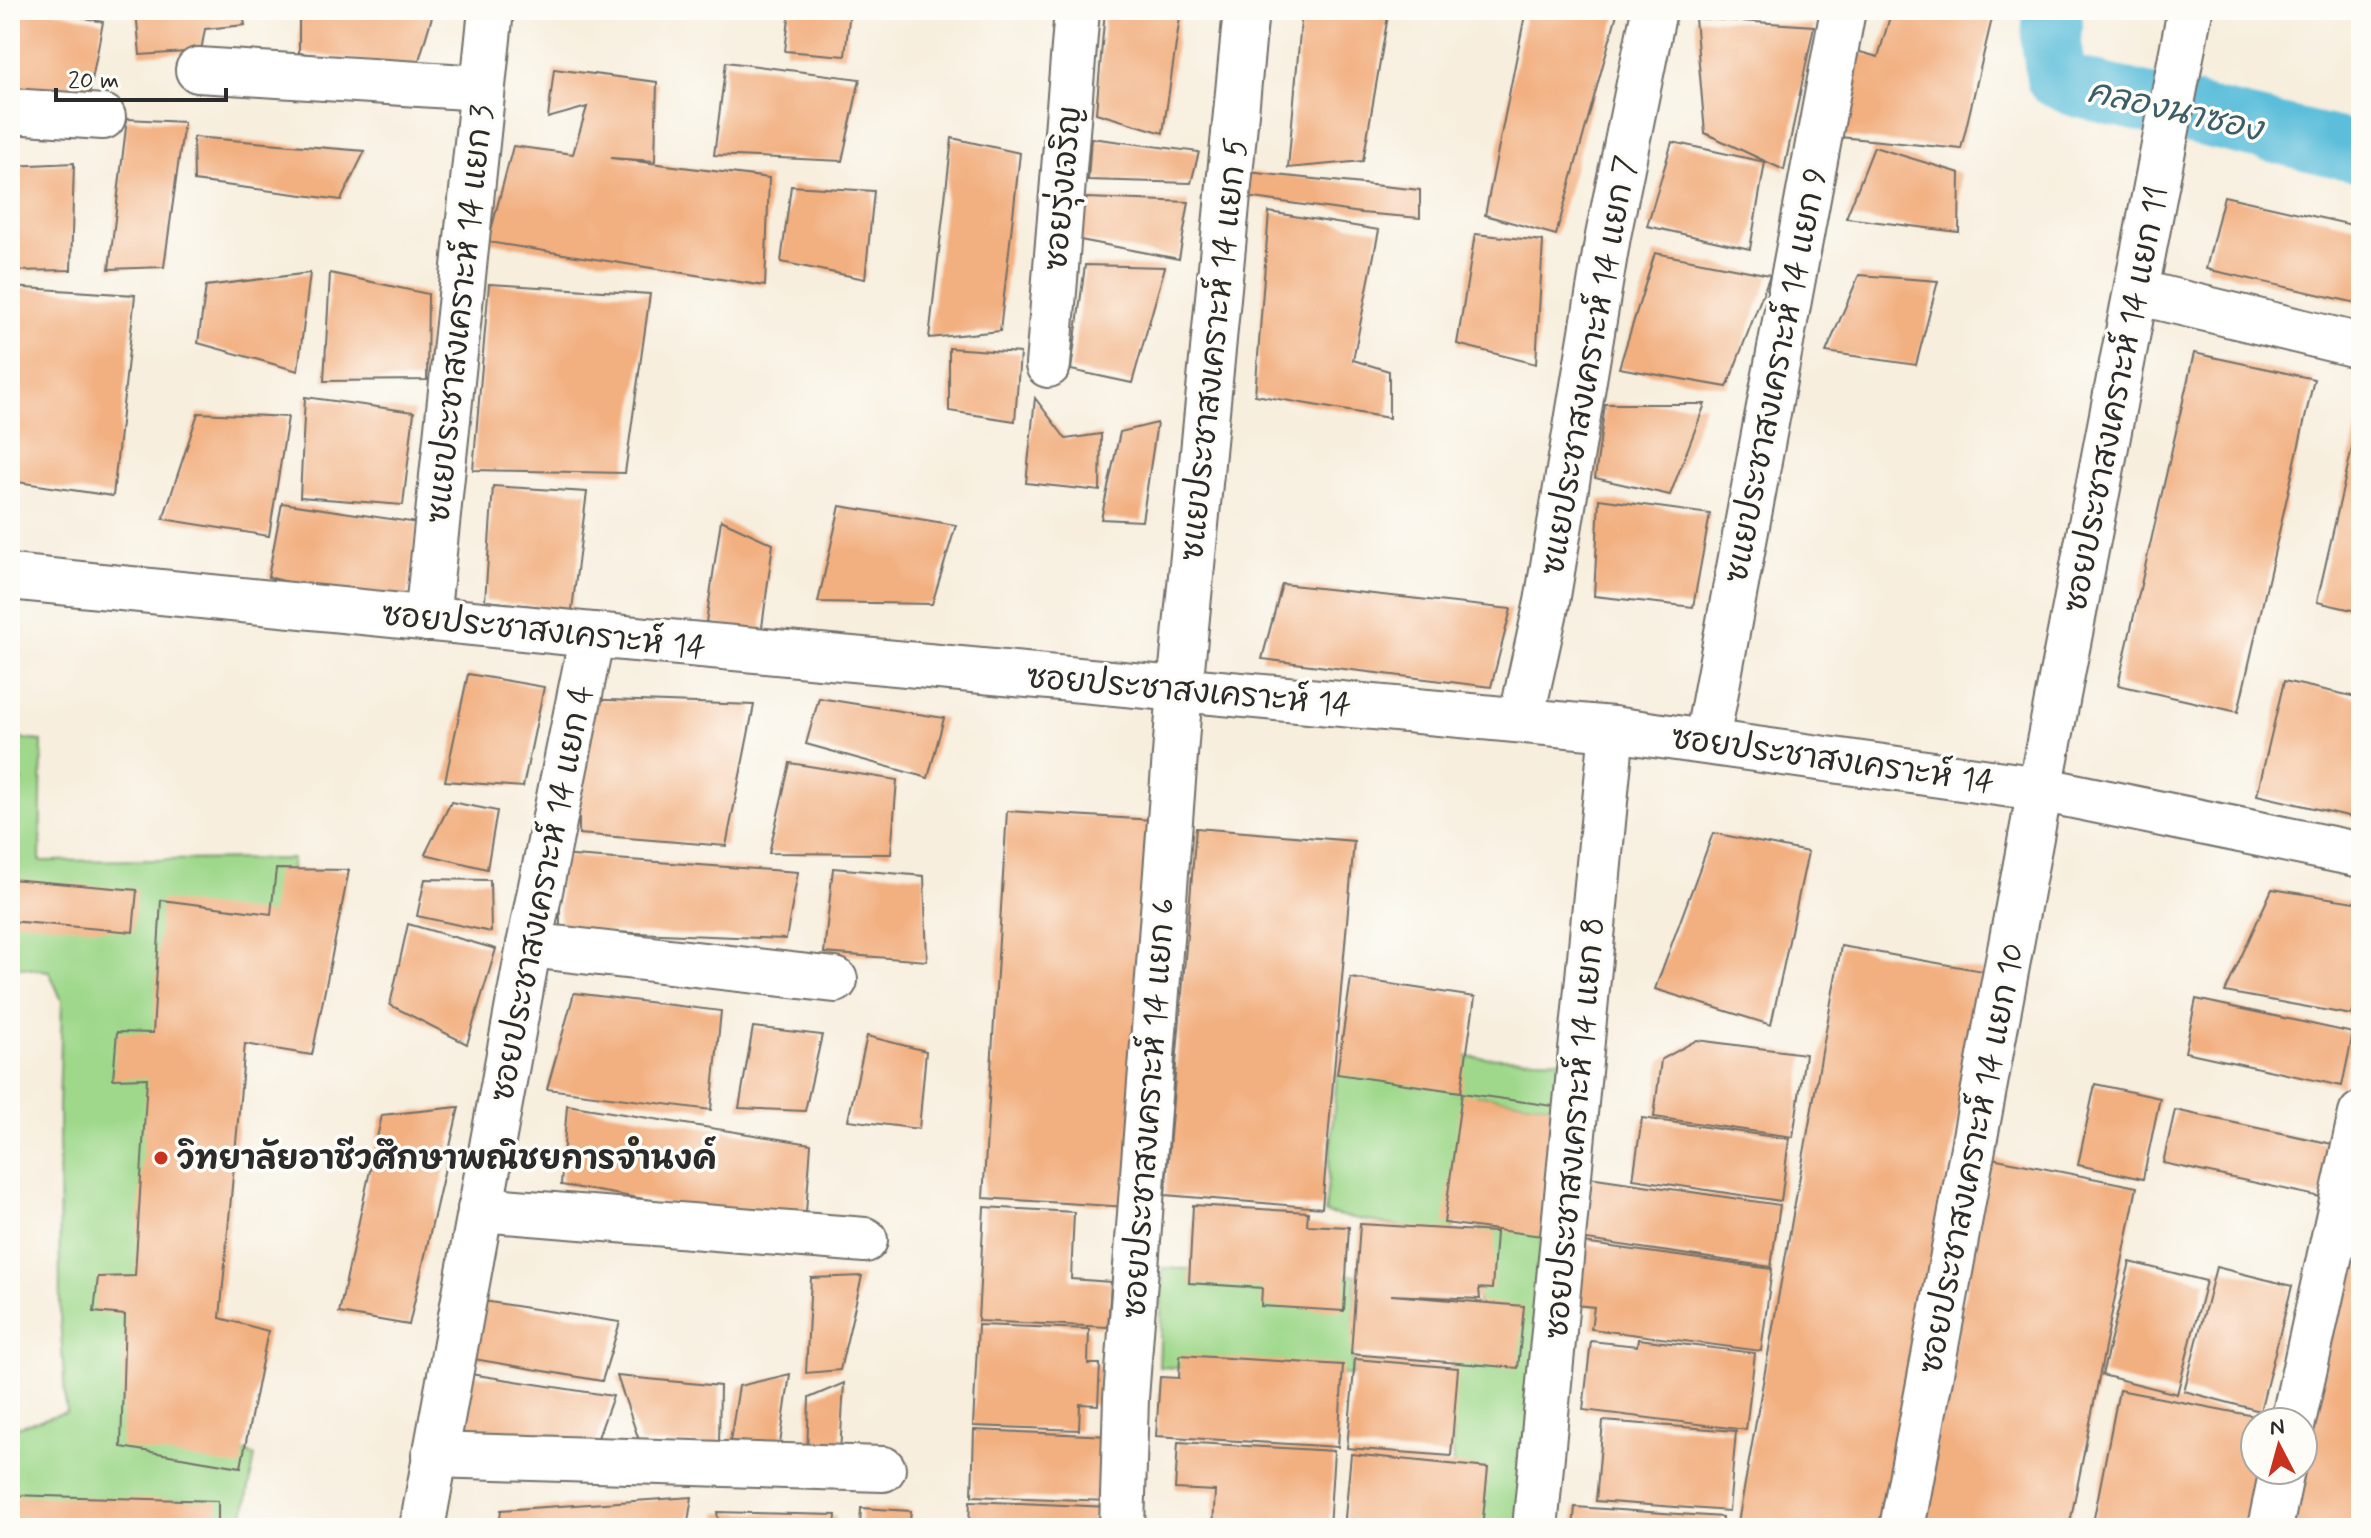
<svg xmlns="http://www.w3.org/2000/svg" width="2371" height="1538" font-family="Mynerve,'Playpen Sans Thai',sans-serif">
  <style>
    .green { fill: #9fd88b; stroke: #65825b; stroke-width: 2 }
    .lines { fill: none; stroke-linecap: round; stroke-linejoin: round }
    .canal { stroke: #5bbeda; stroke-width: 60 }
    .building { fill: #f2af7f }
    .street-casing { stroke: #726f69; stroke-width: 48 }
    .secondary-casing { stroke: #726f69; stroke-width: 48 }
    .street { stroke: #fff; stroke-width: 44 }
    .secondary { stroke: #fff; stroke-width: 44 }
    .poi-dot { fill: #c8321e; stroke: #fdfcf7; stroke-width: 3 }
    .labels { text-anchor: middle; stroke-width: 7; stroke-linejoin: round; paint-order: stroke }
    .street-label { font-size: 32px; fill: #2b2b2b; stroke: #fdfcf7 }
    .poi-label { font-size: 32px; font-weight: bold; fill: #2b2b2b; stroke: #fdfcf7; text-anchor: start }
    .water-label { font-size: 34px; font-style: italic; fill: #3c5e68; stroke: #fdfcf7 }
  </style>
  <rect width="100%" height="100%" fill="#fdfcf7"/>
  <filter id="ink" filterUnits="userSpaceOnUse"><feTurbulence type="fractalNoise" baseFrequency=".0125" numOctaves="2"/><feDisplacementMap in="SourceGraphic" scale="16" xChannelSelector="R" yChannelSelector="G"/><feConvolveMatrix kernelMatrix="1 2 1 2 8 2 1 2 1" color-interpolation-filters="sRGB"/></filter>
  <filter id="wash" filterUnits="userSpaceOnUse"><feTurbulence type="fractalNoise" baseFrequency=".006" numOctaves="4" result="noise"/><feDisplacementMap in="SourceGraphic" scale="32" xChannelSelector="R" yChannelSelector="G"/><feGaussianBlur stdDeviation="1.8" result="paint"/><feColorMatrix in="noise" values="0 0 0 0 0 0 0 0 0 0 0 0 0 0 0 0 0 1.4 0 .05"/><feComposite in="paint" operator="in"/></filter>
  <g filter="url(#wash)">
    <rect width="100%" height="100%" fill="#f7eedd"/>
    <g class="green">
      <polygon points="10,738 42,741 40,861 292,859 287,928 194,922 150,1415 255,1456 243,1520 10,1514 10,1429 66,1412 60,1315 59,1107 62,1001 49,971 10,966"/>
      <polygon points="1446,1056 1566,1060 1560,1107 1476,1095 1452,1236 1325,1213 1337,1074"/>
      <polygon points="1481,1212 1551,1219 1525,1528 1472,1528 1453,1474 1451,1351 1476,1353"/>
      <polygon points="1163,1268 1356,1275 1352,1375 1159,1367"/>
    </g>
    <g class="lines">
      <polyline class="canal" points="2053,10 2051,41 2056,78 2076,87 2361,153"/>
    </g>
    <g id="blocks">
      <g class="building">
        <polygon points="10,10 50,10 103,22 89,96 10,91"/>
        <polygon points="136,10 242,10 245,25 205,29 201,51 140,55"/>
        <polygon points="299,10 434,10 417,67 299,53"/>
        <polygon points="790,10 850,10 845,56 785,51"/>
        <polygon points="1105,10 1181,10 1163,133 1096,113"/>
        <polygon points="1302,10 1389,10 1363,161 1288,168"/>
        <polygon points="1526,10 1618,10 1556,235 1485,215"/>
        <polygon points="1892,10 1994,10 1961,149 1840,137 1846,48 1878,57"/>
        <polygon points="1695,18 1814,26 1784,170 1705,133"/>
        <polygon points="726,62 860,79 842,161 714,155"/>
        <polygon points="554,69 657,82 655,161 611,158 769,178 765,286 488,242 513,146 573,154 587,107 548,118"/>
        <polygon points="127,119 184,122 164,267 109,269"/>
        <polygon points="193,137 365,151 341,200 194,181"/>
        <polygon points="952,138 1020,153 1000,331 929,338"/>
        <polygon points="1091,138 1199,152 1191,183 1088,180"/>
        <polygon points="1672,142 1765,162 1750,249 1647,226"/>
        <polygon points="1874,147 1960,173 1959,232 1846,218"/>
        <polygon points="74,163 71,270 10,271 10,166"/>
        <polygon points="1247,172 1420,190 1420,218 1361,213 1246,197"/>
        <polygon points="791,186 874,191 865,279 781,262"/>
        <polygon points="2224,196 2361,227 2361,304 2206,269"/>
        <polygon points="1087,198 1189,202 1179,259 1070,238"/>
        <polygon points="1269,212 1379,230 1353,360 1389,371 1389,418 1255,395"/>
        <polygon points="1475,234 1543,241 1536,364 1457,344"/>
        <polygon points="1655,253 1770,275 1727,387 1619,368"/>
        <polygon points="1085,265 1165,267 1132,383 1071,370"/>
        <polygon points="310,273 298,371 198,343 206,286"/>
        <polygon points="330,273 428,294 427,380 324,381"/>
        <polygon points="1859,275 1938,281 1916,365 1826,352"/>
        <polygon points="489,284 650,294 625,473 473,470"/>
        <polygon points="10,287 135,295 113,496 10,481"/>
        <polygon points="949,348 1020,353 1015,421 949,411"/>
        <polygon points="2194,353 2314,379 2238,712 2118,685"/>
        <polygon points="305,397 414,412 403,505 300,497"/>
        <polygon points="1035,398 1066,439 1101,434 1100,491 1026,483"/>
        <polygon points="1605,404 1705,404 1670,495 1595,478"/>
        <polygon points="198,413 288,417 269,536 163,519"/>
        <polygon points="2360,413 2361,413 2361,612 2317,602"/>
        <polygon points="1157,423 1142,521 1101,519 1120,432"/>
        <polygon points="493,486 587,492 572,610 485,601"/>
        <polygon points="1599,499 1710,514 1693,607 1594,596"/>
        <polygon points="282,503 418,523 405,611 268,577"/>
        <polygon points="840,506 956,525 932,604 818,602"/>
        <polygon points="721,520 773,544 761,635 706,622"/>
        <polygon points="1282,584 1511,609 1491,687 1262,659"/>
        <polygon points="468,674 544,687 523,787 445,781"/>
        <polygon points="2284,681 2361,698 2361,819 2257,795"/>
        <polygon points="819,698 944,718 928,778 806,744"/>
        <polygon points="579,699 754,705 726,846 579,834"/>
        <polygon points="790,763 897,780 891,854 769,853"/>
        <polygon points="10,776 17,776 12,847 10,847"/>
        <polygon points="451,802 497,811 487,869 425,854"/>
        <polygon points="1007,811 1153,820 1128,1207 983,1198"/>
        <polygon points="1196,828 1354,841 1322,1208 1165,1195"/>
        <polygon points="1713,833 1808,852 1771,1025 1655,989"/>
        <polygon points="559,855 798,872 786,939 560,930"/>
        <polygon points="833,868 924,876 927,961 824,953"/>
        <polygon points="276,869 349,870 312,1055 245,1044 220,1318 268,1331 241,1467 121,1447 125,1315 94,1312 98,1277 135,1276 147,1078 113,1079 117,1032 153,1033 161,900 271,914"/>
        <polygon points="10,879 137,890 133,932 10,921"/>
        <polygon points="425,879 490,880 491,932 417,916"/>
        <polygon points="2272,889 2361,903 2361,980 2352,1015 2225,992"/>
        <polygon points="408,924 496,949 467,1044 390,1005"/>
        <polygon points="1841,946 1983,971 1957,1122 1884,1528 1737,1528"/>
        <polygon points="1351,978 1475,997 1461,1092 1337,1074"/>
        <polygon points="574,993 721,1011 711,1110 547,1089"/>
        <polygon points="2196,999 2353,1033 2342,1086 2185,1052"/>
        <polygon points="753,1027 822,1035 805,1111 739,1108"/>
        <polygon points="867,1036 926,1051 919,1129 848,1120"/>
        <polygon points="1697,1040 1805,1054 1793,1137 1654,1117 1661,1060"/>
        <polygon points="2095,1084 2160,1098 2143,1179 2078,1165"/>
        <polygon points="1462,1093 1560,1107 1542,1236 1444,1223"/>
        <polygon points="567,1105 811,1144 805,1226 561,1185"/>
        <polygon points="459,1107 409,1325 339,1313 382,1115"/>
        <polygon points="2175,1110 2332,1144 2321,1197 2163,1163"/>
        <polygon points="1642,1118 1789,1139 1781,1201 1633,1179"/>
        <polygon points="1992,1158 2137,1187 2069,1528 1918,1528"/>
        <polygon points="1589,1177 1780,1205 1771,1267 1580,1239"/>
        <polygon points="1193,1205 1308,1212 1307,1225 1349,1227 1344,1311 1261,1306 1262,1288 1189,1283"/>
        <polygon points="984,1207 1074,1212 1071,1279 1111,1282 1108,1327 978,1321"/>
        <polygon points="2361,1209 2361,1528 2289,1528 2324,1358"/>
        <polygon points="1360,1224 1496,1232 1492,1289 1479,1288 1480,1299 1391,1295 1524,1306 1518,1368 1351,1354"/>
        <polygon points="1583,1243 1772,1269 1761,1351 1591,1329 1594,1307 1575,1305"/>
        <polygon points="2130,1262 2206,1281 2177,1394 2102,1375"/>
        <polygon points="2216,1267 2292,1286 2260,1411 2184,1391"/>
        <polygon points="862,1276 840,1370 806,1373 811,1278"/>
        <polygon points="483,1301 620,1322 602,1381 474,1359"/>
        <polygon points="978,1325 1089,1329 1088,1364 1100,1364 1098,1405 1080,1404 1079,1430 973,1426"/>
        <polygon points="1638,1339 1755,1353 1746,1430 1583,1410 1591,1341 1637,1346"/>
        <polygon points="1180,1355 1343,1365 1338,1447 1156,1436 1160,1377 1179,1378"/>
        <polygon points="1355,1359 1458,1368 1451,1456 1347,1448"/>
        <polygon points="470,1374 613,1396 596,1443 458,1442"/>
        <polygon points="790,1374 780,1444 730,1441 739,1386"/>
        <polygon points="617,1376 720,1386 719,1445 640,1443"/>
        <polygon points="844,1383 840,1453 807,1453 809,1398"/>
        <polygon points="2119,1390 2270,1419 2269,1422 2255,1422 2255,1470 2259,1470 2248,1528 2092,1528"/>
        <polygon points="1603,1421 1736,1431 1729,1511 1596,1501"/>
        <polygon points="974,1430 1111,1436 1108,1501 972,1496"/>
        <polygon points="1178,1442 1334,1451 1329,1528 1213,1528 1215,1491 1175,1489"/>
        <polygon points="1351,1454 1488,1468 1482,1528 1344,1528"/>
        <polygon points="10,1495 218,1501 218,1528 10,1528"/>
        <polygon points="692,1497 687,1528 499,1528 501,1510"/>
        <polygon points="970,1501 1110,1507 1109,1528 969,1528"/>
        <polygon points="1575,1507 1722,1517 1721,1528 1573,1528"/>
        <polygon points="861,1508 911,1511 909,1528 860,1528"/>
        <polygon points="717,1512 836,1515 835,1528 719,1528"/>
        <polygon points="261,1519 294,1527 294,1528 260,1528"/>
      </g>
    </g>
  </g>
  <g filter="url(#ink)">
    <use href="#blocks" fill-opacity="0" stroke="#726f69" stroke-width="2"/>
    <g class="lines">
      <defs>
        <g id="street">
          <polyline points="198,70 482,88"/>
          <polyline points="10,111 103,117"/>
          <polyline points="2136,292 2361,346"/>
          <polyline points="1048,365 1077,10"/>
          <polyline points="427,619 491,10"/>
          <polyline points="1521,720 1547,602 1608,236 1654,10"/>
          <polyline points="1707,740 1843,10"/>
          <polyline points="529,945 835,980"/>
          <polyline points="480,1209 865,1240"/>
          <polyline points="2293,1422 2361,1114"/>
          <polyline points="434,1455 883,1469"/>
          <polyline points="422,1528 529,945 592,635"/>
          <polyline points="1122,1528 1126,1398 1180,689 1246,10"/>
          <polyline points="1535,1528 1612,729"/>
          <polyline points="1902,1528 2040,789 2190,10"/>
          <polyline points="2270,1528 2282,1470"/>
        </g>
        <polyline id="secondary" points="10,577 592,635 1612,729 2040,789 2361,855"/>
      </defs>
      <use href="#street" class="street-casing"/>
      <use href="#secondary" class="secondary-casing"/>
      <use href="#street" class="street"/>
      <use href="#secondary" class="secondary"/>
    </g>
  </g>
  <circle class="poi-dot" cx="161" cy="1158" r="8"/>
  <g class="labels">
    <g class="street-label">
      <text transform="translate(1062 188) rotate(-85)" y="11">ซอยรุ่งเจริญ</text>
      <text transform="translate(459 314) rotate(-84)" y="11">ซแยประชาสงเคราะห์ 14 แยก 3</text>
      <text transform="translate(1213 349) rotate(-84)" y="11">ซแยประชาสงเคราะห์ 14 แยก 5</text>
      <text transform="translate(1588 365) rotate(-80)" y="11">ซแยประชาสงเคราะห์ 14 แยก 7</text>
      <text transform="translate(1775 375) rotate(-79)" y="11">ซแยประชาสงเคราะห์ 14 แยก 9</text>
      <text transform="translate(2115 399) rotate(-79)" y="11">ซอยประชาสงเคราะห์ 14 แยก 11</text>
      <text transform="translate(544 630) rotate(6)" y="11">ซอยประชาสงเคราะห์ 14</text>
      <text transform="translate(1189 690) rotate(5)" y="11">ซอยประชาสงเคราะห์ 14</text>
      <text transform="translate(1833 759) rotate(8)" y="11">ซอยประชาสงเคราะห์ 14</text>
      <text transform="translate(541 893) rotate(-79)" y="11">ซอยประชาสงเคราะห์ 14 แยก 4</text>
      <text transform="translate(1148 1108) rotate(-86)" y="11">ซอยประชาสงเคราะห์ 14 แยก 6</text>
      <text transform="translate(1574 1128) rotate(-85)" y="11">ซอยประชาสงเคราะห์ 14 แยก 8</text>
      <text transform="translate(1971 1158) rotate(-79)" y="11">ซอยประชาสงเคราะห์ 14 แยก 10</text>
    </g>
    <g class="poi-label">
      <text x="177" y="1169">วิทยาลัยอาชีวศึกษาพณิชยการจำนงค์</text>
    </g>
    <g class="water-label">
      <text transform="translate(2175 109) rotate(13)" y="12">คลองนาซอง</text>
    </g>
  </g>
  <rect width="2371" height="1538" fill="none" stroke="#fdfcf7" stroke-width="40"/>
  <g transform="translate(2279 1446) rotate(354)"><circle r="38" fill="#fdfcf7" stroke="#a9a8a5" stroke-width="2"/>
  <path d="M0-6L14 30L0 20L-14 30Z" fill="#c8321e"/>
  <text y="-12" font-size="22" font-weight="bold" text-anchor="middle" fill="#2b2b2b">N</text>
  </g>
  <path d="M56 88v12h170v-12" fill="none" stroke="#2b2b2b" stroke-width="4"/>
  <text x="68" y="88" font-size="24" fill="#2b2b2b" stroke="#fdfcf7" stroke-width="6" paint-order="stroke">20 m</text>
</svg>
